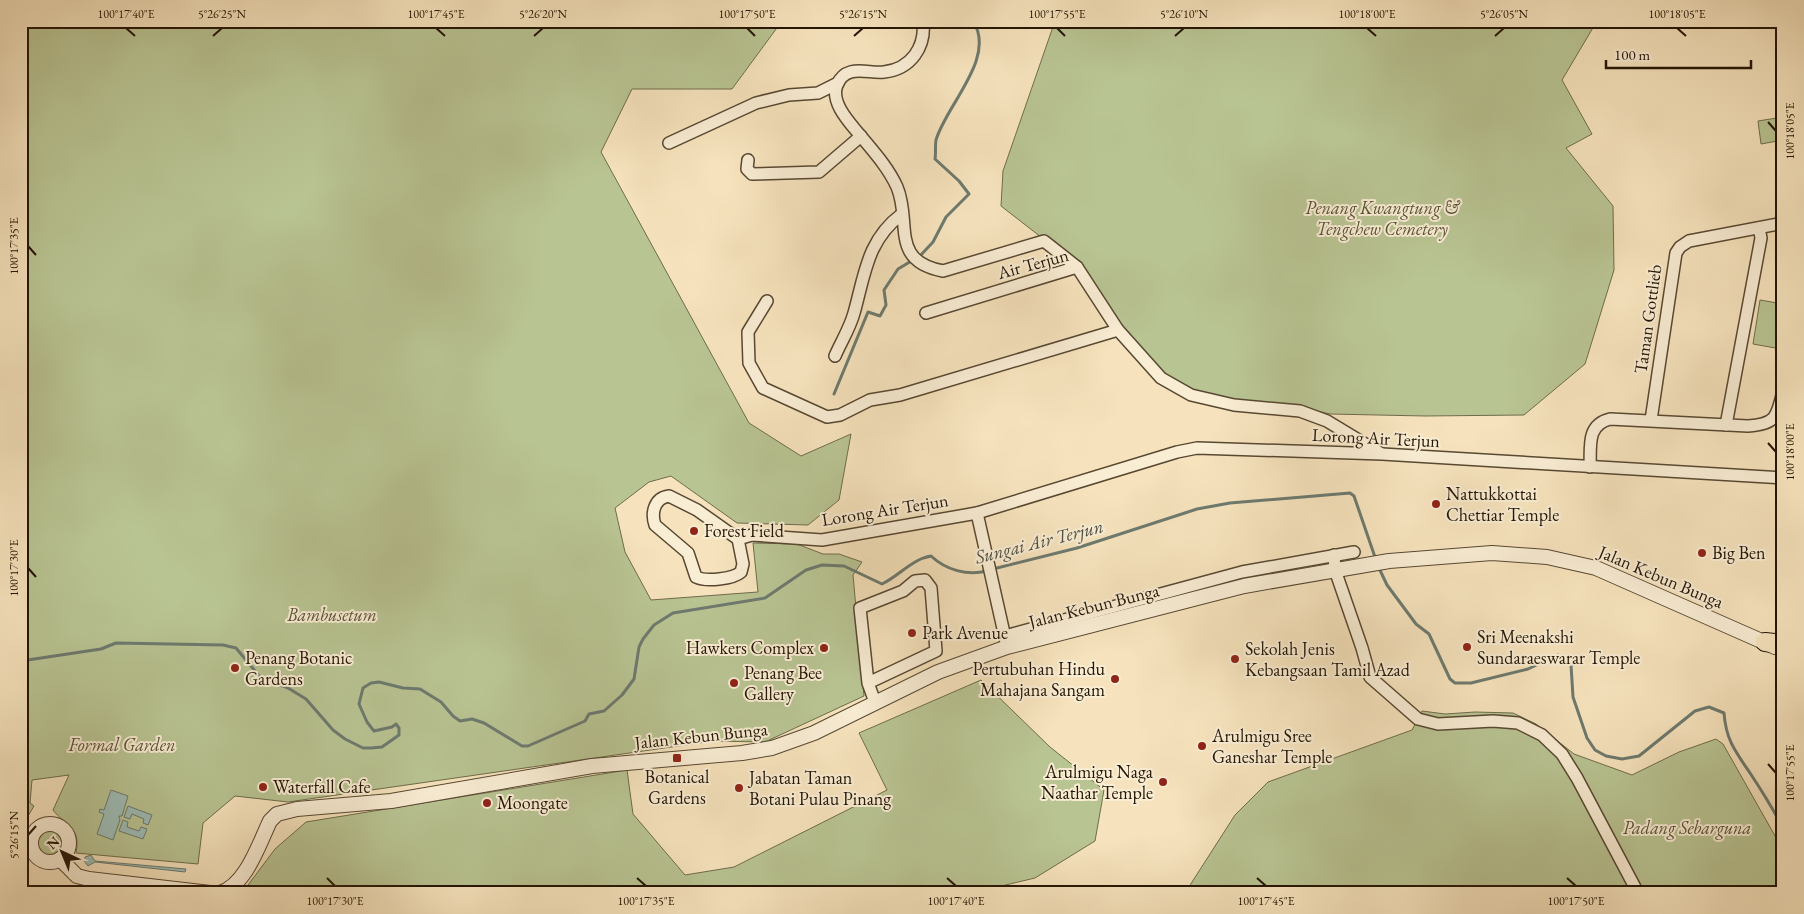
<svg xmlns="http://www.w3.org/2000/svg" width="1804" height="914" font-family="'EB Garamond',serif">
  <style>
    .green { fill: #b9c493; stroke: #6e6c4c }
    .water { fill: #9ebdb7; stroke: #6d7a6f }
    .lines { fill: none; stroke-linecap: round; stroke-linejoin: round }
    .stream { stroke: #6d7a6f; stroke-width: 3 }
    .minor-casing { stroke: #584832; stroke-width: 14 }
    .tertiary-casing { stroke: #584832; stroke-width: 16 }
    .primary-casing { stroke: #241504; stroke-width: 20 }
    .minor { stroke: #f9edd4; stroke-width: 11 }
    .tertiary { stroke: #f9edd4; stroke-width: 14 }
    .primary { stroke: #f6e3bd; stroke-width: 18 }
    .ticks { fill: none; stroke: #241504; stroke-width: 2 }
    .poi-dot { fill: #8f2418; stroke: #f9edd4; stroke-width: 2 }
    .labels { text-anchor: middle; stroke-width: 4; stroke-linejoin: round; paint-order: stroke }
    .park-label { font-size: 18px; font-style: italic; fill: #585236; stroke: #f9edd4 }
    .street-label { font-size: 18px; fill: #241504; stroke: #f9edd4 }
    .poi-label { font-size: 18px; fill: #241504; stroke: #f9edd4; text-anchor: start }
    .water-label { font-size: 19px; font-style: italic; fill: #4f5043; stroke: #f9edd4 }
    .neatline { fill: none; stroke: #241504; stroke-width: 2 }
    .ticks-label { font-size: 12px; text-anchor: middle; fill: #241504 }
  </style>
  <rect width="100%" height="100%" fill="#f6e3bd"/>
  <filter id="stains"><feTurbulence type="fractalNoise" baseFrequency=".004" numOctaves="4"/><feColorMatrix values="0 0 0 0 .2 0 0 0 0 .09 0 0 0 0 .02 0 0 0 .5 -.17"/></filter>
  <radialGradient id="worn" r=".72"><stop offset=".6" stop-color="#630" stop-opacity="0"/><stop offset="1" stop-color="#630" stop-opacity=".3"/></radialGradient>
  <g class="green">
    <path d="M 21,21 L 782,21 L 732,89 L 632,89 L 601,152 L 749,423 L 801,456 L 851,434 L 839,500 L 808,525 L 737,523 L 671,476 L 649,482 L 615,508 L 625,552 L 651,600 L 758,592 L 753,543 L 797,544 L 823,554 L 839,554 L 862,562 L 853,575 L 864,696 L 765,742 L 713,741 L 288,802 L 235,796 L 203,823 L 198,864 L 76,853 C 81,826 66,827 53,810 L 69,775 L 32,780 L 30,803 L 34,806 L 25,821 L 21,822 Z"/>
    <polygon points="1055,21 1597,21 1562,80 1592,134 1566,148 1613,206 1614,270 1585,364 1524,415 1425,416 1330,414 1292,405 1207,397 1165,384 1121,338 1082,269 1001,206 1003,171"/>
    <polygon points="1783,117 1783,140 1761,144 1758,121"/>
    <polygon points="1760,300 1783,304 1781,349 1753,344"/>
    <polygon points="981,680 1050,747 1104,790 1095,841 1035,878 972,893 242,893 275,849 306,822 627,770 633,814 685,875 734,867 887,790 859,733"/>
    <polygon points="1422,711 1445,714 1475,712 1513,713 1536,724 1574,754 1632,775 1679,752 1716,739 1723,744 1783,850 1783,893 1185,893 1235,815 1268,782 1412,730"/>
    <circle cx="51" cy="844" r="14"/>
  </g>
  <g class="water">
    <polygon points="111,790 128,796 122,816 119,816 120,820 113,840 97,834 104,814 99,812 100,809 104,810"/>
    <polygon points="128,806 152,815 148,825 143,823 144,819 132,814 130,819 124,817"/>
    <polygon points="123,820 128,822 127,827 139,831 141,827 147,829 143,839 119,831"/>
    <polygon points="91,855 95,861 186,869 185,872 95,862 88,866 84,861 85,857"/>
  </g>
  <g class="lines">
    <g class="stream">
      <path d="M 919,257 L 933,242 L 946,217 L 969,194 L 959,181 L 935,159 C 936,153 935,145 936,140 C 946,105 997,58 973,21"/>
      <polyline points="834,394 868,312 880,316 886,305 884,290 898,269 913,260"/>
      <path d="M 1378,566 L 1387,585 L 1416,624 L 1429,634 L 1450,679 L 1455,683 L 1471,683 L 1528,669 L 1558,655 L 1571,665 L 1573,697 L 1587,738 L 1595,750 L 1606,756 L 1622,759 L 1639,756 L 1695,711 L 1709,707 L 1724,713 C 1726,740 1735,751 1750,773 C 1762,791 1773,809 1783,828"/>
      <polyline points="993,569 1077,548 1197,509 1230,503 1350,493 1354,496 1376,560"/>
      <path d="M 21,661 L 101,649 L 116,643 L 223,645 L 236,648 L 260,677 L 288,688 L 306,699 L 333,730 L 345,739 L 363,748 L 371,748 L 382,747 L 399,735 L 399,728 L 396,724 L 392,727 L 374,731 L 367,722 L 359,704 L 363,688 L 371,683 L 379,682 L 403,688 L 420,689 L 441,702 L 453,716 L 460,721 L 472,719 L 484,723 L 522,746 L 528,746 L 585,721 L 589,714 L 604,711 L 622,695 L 634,679 L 639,647 L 643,639 L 654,625 L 673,613 L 765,598 L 806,570 L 822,565 L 844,566 L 882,584 C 899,576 912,559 931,556 C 946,570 967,576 987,571"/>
    </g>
    <defs>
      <g id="minor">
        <path d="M 923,21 C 926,47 911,69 884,72 C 868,74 846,63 837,85 C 830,102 849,122 859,134 C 873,151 888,167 897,187 C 912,222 889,261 943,271 L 1044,241 L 1077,267 L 1118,330 L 1161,378 L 1191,395 L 1234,405 L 1300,411 L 1327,421 L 1380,453"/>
        <polyline points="669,143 756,103 789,95 818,93 838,83"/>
        <polyline points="748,160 747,169 752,174 819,172 861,136"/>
        <polyline points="767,301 748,332 749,363 763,388 827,417 840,415 870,400 900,395 1118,330"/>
        <polyline points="926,313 1077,267"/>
        <path d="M 835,356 C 841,342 850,328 854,313 C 865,274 867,240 902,214"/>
        <polyline points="1651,420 1676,253 1680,247 1689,241 1783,223"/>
        <polyline points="1726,425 1761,238 1759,228"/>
        <path d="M 1590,467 C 1591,447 1586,425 1610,419 L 1748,426 C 1776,424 1777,417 1783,391"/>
        <path d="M 669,496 L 697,510 L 738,539 L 743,564 L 741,572 C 733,579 706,582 696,577 L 688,553 L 655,525 C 651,513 654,498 669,496 Z"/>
        <polyline points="977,513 1006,642"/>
        <polyline points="738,539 752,535 822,540 977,513 1177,452 1197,448 1382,454 1783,478"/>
        <polyline points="1334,555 1335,570 1362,648 1370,677 1418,719 1438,724 1493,721 1518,723 1542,735 1562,754 1577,778 1638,893"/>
        <polyline points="1005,636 1242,572 1354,552"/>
        <polyline points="868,683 860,608 903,591 915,581 925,580 931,588 936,651 868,683 875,702"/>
        <polyline points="21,839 32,835"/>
      </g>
      <g id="tertiary">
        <circle cx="50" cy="843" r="19"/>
        <polyline points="60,859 77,876 89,879 210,893"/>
        <path d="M 220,893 C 246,885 259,844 270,821 L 277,814 L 297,809 L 391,801 L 592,766 L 742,753 L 772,748 L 814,733 L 938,672 L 1007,647 L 1244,586 L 1389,561 L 1492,553 L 1547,557 L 1596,568 L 1775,647"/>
      </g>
      <polyline id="primary" points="1765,642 1783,644"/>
    </defs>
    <use href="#minor" class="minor-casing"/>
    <use href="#tertiary" class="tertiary-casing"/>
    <use href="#primary" class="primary-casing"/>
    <use href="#minor" class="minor"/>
    <use href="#tertiary" class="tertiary"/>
    <use href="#primary" class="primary"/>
  </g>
  <path class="ticks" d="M 126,28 L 135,36M 436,28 L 445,36M 747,28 L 755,36M 1057,28 L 1065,36M 1367,28 L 1376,36M 1677,28 L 1686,36M 213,36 L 222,28M 534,36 L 543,28M 854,36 L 863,28M 1175,36 L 1184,28M 1495,36 L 1504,28M 1768,122 L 1776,131M 28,246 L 36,255M 1768,443 L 1776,452M 28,568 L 36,577M 1768,764 L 1776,773M 28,835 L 36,826M 327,878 L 335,886M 637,878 L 646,886M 947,878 L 956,886M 1257,878 L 1266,886M 1567,878 L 1576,886"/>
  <g class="poi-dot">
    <circle cx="1436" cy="504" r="5"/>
    <circle cx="694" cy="531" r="5"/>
    <circle cx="1702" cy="553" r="5"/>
    <circle cx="912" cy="633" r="5"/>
    <circle cx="1467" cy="647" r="5"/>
    <circle cx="824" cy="648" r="5"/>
    <circle cx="1235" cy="659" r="5"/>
    <circle cx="235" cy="668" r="5"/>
    <circle cx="1115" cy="679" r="5"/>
    <circle cx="734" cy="683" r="5"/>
    <circle cx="1202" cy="746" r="5"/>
    <rect x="672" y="753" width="10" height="10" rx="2.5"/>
    <circle cx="1163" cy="782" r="5"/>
    <circle cx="263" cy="787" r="5"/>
    <circle cx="739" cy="788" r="5"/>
    <circle cx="487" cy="803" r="5"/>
  </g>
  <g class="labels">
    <g class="park-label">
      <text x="1382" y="214">Penang Kwangtung &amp;<tspan x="1382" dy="21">Tengchew Cemetery</tspan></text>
      <text x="332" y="621">Bambusetum</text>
      <text x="122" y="751">Formal Garden</text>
      <text x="1687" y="834">Padang Sebarguna</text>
    </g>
    <g class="street-label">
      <text transform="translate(1033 264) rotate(-15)" y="6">Air Terjun</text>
      <text transform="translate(1648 319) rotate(-82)" y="6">Taman Gottlieb</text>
      <text transform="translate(1376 438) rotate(3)" y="6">Lorong Air Terjun</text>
      <text transform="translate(885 510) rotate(-9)" y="6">Lorong Air Terjun</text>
      <text transform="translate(1661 577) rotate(23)" y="6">Jalan Kebun Bunga</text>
      <text transform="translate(1094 606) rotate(-14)" y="6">Jalan Kebun Bunga</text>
      <text transform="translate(701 736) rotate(-6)" y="6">Jalan Kebun Bunga</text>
    </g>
    <g class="poi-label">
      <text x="1446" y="500">Nattukkottai<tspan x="1446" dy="21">Chettiar Temple</tspan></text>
      <text x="704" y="537">Forest Field</text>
      <text x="1712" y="559">Big Ben</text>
      <text x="922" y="639">Park Avenue</text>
      <text x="1477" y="643">Sri Meenakshi<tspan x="1477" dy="21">Sundaraeswarar Temple</tspan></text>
      <text x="814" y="654" text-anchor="end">Hawkers Complex</text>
      <text x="1245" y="655">Sekolah Jenis<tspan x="1245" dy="21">Kebangsaan Tamil Azad</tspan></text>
      <text x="245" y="664">Penang Botanic<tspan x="245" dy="21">Gardens</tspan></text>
      <text x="1105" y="675" text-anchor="end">Pertubuhan Hindu<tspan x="1105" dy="21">Mahajana Sangam</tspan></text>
      <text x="744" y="679">Penang Bee<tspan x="744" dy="21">Gallery</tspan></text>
      <text x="1212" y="742">Arulmigu Sree<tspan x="1212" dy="21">Ganeshar Temple</tspan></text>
      <text x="1153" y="778" text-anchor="end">Arulmigu Naga<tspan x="1153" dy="21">Naathar Temple</tspan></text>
      <text x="677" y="783" text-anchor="middle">Botanical<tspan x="677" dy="21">Gardens</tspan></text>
      <text x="749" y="784">Jabatan Taman<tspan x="749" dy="21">Botani Pulau Pinang</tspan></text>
      <text x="273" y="793">Waterfall Cafe</text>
      <text x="497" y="809">Moongate</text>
    </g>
    <g class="water-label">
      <text transform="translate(1039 541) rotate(-14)" y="7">Sungai Air Terjun</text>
    </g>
  </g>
  <rect width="1804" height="914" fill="none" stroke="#f6e3bd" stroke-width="55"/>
  <g transform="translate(62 852) rotate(316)" stroke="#f9edd4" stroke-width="4" paint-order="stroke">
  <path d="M0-4L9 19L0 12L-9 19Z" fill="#241504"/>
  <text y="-8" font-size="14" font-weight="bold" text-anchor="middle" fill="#241504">N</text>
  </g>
  <path d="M1606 60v8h145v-8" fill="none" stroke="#241504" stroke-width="2.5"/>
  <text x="1614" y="60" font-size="15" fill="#241504" stroke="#f9edd4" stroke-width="4" paint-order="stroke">100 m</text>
  <rect x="28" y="28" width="1748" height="858" class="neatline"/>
  <g class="ticks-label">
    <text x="126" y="18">100°17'40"E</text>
    <text x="222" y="18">5°26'25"N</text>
    <text x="436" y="18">100°17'45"E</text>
    <text x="543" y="18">5°26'20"N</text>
    <text x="747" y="18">100°17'50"E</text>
    <text x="863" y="18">5°26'15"N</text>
    <text x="1057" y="18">100°17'55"E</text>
    <text x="1184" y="18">5°26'10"N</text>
    <text x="1367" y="18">100°18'00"E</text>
    <text x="1504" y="18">5°26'05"N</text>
    <text x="1677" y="18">100°18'05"E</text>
    <text transform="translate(1790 131) rotate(-90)" y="4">100°18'05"E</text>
    <text transform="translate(14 246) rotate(-90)" y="4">100°17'35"E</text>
    <text transform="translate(1790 452) rotate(-90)" y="4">100°18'00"E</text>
    <text transform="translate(14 568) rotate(-90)" y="4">100°17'30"E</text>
    <text transform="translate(1790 773) rotate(-90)" y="4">100°17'55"E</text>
    <text transform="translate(14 835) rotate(-90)" y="4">5°26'15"N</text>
    <text x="335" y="905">100°17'30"E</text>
    <text x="646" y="905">100°17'35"E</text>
    <text x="956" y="905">100°17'40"E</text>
    <text x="1266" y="905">100°17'45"E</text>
    <text x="1576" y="905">100°17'50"E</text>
  </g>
  <rect width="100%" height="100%" filter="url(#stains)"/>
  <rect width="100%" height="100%" fill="url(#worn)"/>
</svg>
